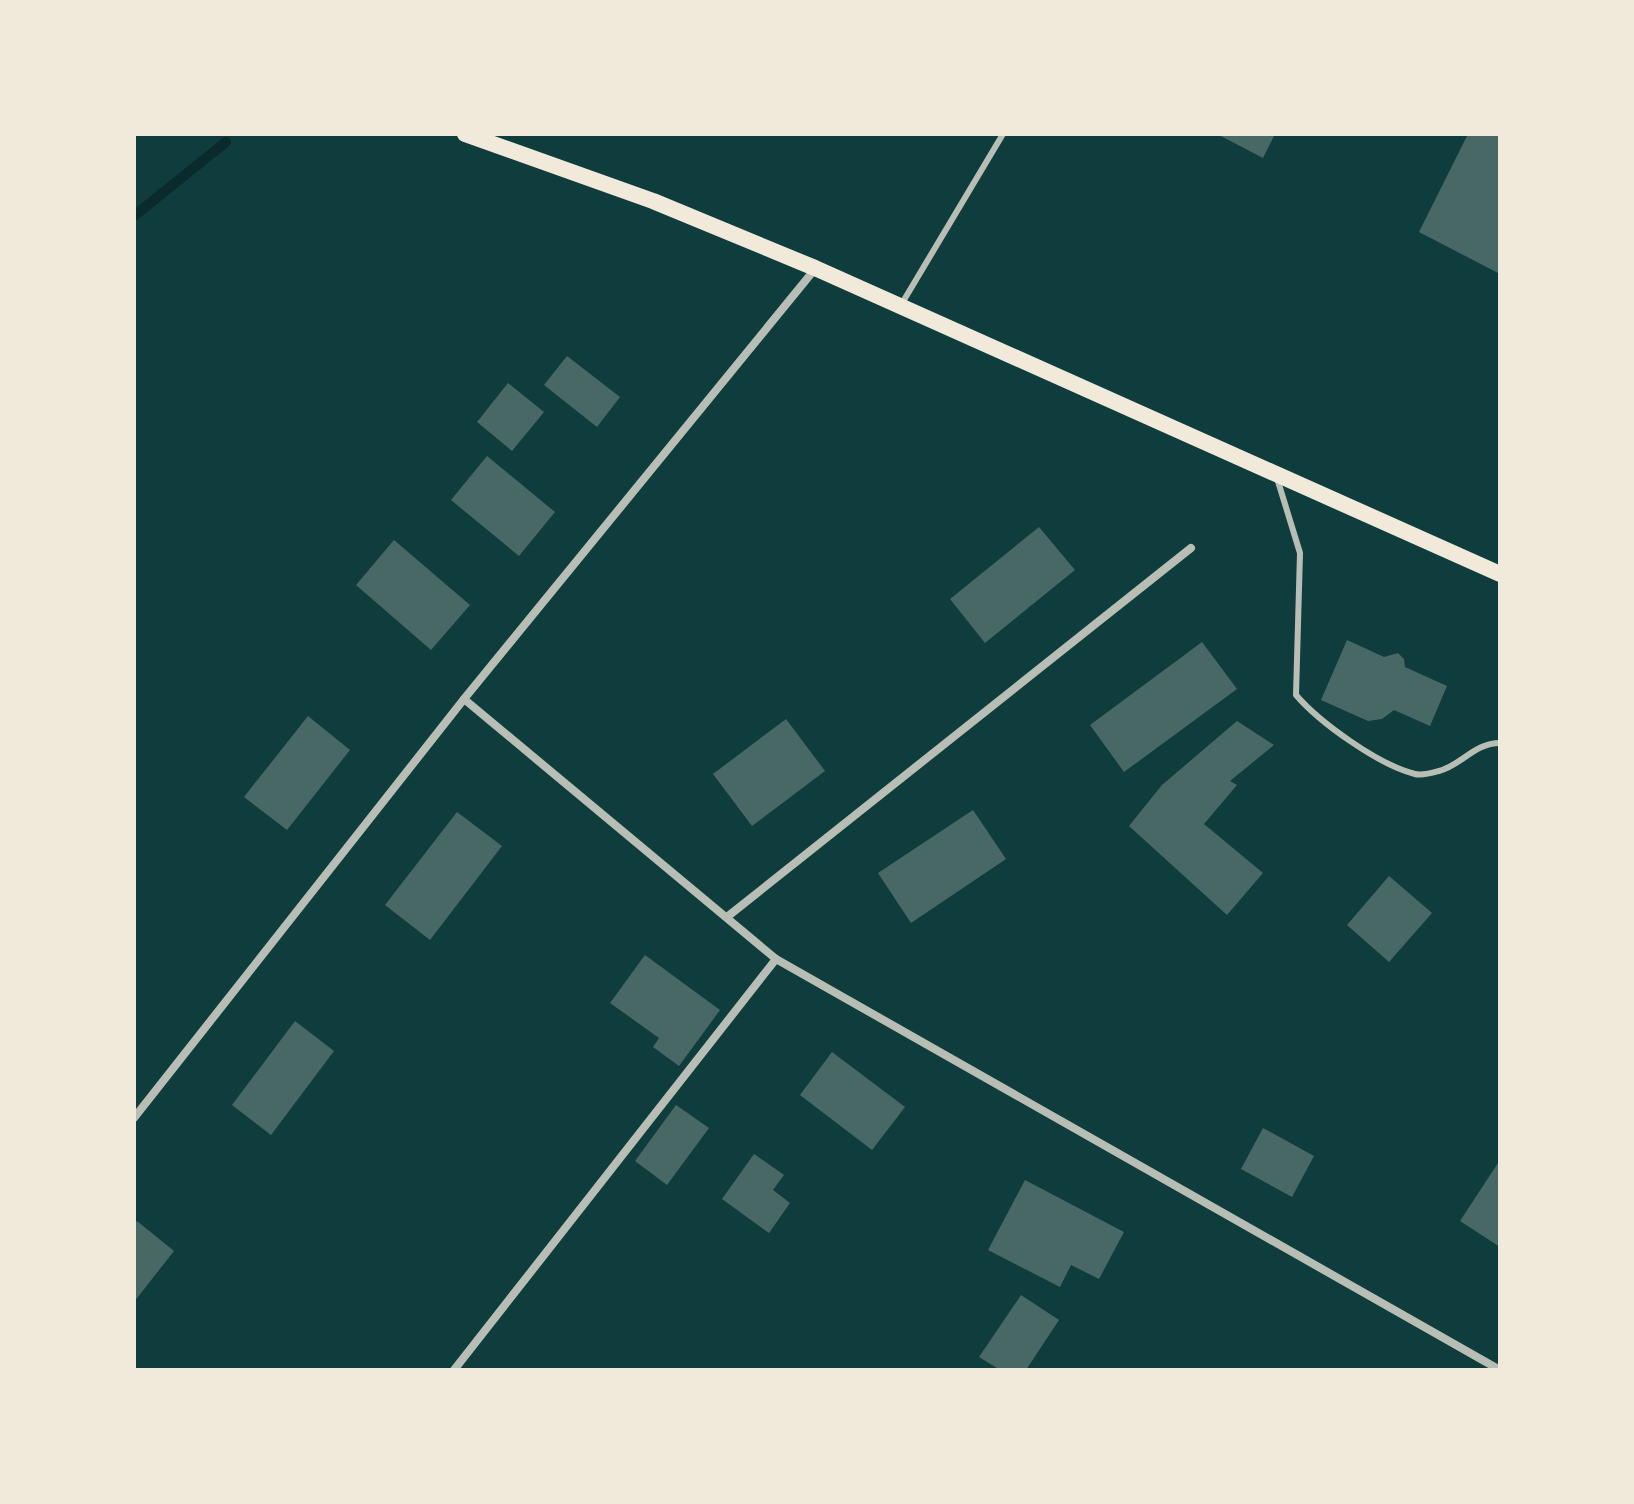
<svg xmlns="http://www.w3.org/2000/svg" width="1634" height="1504" font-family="'Fira Sans',sans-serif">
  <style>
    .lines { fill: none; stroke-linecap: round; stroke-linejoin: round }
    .stream { stroke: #0a2a2b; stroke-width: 10 }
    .building { fill: #486865 }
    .service { stroke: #b8beb3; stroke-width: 6 }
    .minor { stroke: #b8beb3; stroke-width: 8 }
    .secondary { stroke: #f1e9da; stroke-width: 16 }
  </style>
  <rect width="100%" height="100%" fill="#0f3d3e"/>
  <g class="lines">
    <polyline class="stream" points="134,216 226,142"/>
  </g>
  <g class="building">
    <polygon points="1217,134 1275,134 1263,158"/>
    <polygon points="1468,134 1500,134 1500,274 1419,232"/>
    <polygon points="567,356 620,397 597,427 544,385"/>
    <polygon points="508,383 544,412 512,451 477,422"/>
    <polygon points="487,456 555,512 519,556 451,500"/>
    <polygon points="1039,527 1075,570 985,643 950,599"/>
    <polygon points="394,540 470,605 431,650 356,585"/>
    <polygon points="1347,640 1384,657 1398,653 1404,659 1405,667 1447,686 1430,726 1394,710 1382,719 1368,721 1321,700"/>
    <polygon points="1202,642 1237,689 1124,772 1090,725"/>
    <polygon points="308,716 350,750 287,830 244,797"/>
    <polygon points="786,719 825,771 752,826 713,774"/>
    <polygon points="1237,721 1274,745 1230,781 1237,785 1204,824 1263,873 1227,915 1129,826 1162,785"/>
    <polygon points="973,810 1006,859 911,923 878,873"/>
    <polygon points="457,812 502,846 430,940 385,905"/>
    <polygon points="1389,876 1432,913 1389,962 1347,925"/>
    <polygon points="645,955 720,1010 679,1066 653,1047 659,1038 610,1003"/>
    <polygon points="295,1021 334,1051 271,1135 232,1105"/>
    <polygon points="832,1052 905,1107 872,1150 800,1095"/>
    <polygon points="676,1105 709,1128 667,1185 635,1161"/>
    <polygon points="1263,1128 1314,1156 1292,1197 1241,1169"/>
    <polygon points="754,1154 784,1175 773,1190 790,1203 769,1233 722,1199"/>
    <polygon points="1500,1160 1500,1247 1460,1221"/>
    <polygon points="1025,1180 1124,1232 1099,1279 1071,1265 1060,1287 988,1250"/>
    <polygon points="137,1221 174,1251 134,1302 134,1225"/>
    <polygon points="1021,1295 1059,1320 1026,1370 1000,1370 979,1357"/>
  </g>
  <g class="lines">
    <g class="service">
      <polyline points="901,305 1003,134"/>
      <path d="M 1277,478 L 1300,553 L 1296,695 C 1320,723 1379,765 1415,774 C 1422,776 1432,773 1439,771 C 1462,765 1474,743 1500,743"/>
    </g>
    <g class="minor">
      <polyline points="464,699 776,959 1500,1370"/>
      <polyline points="727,917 1191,548"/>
      <polyline points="134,1118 464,699 815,269"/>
      <polyline points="454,1370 776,959"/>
    </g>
    <polyline class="secondary" points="465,134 653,201 815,268 1500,574"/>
  </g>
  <rect width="1634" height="1504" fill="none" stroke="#f1e9da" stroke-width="272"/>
</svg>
